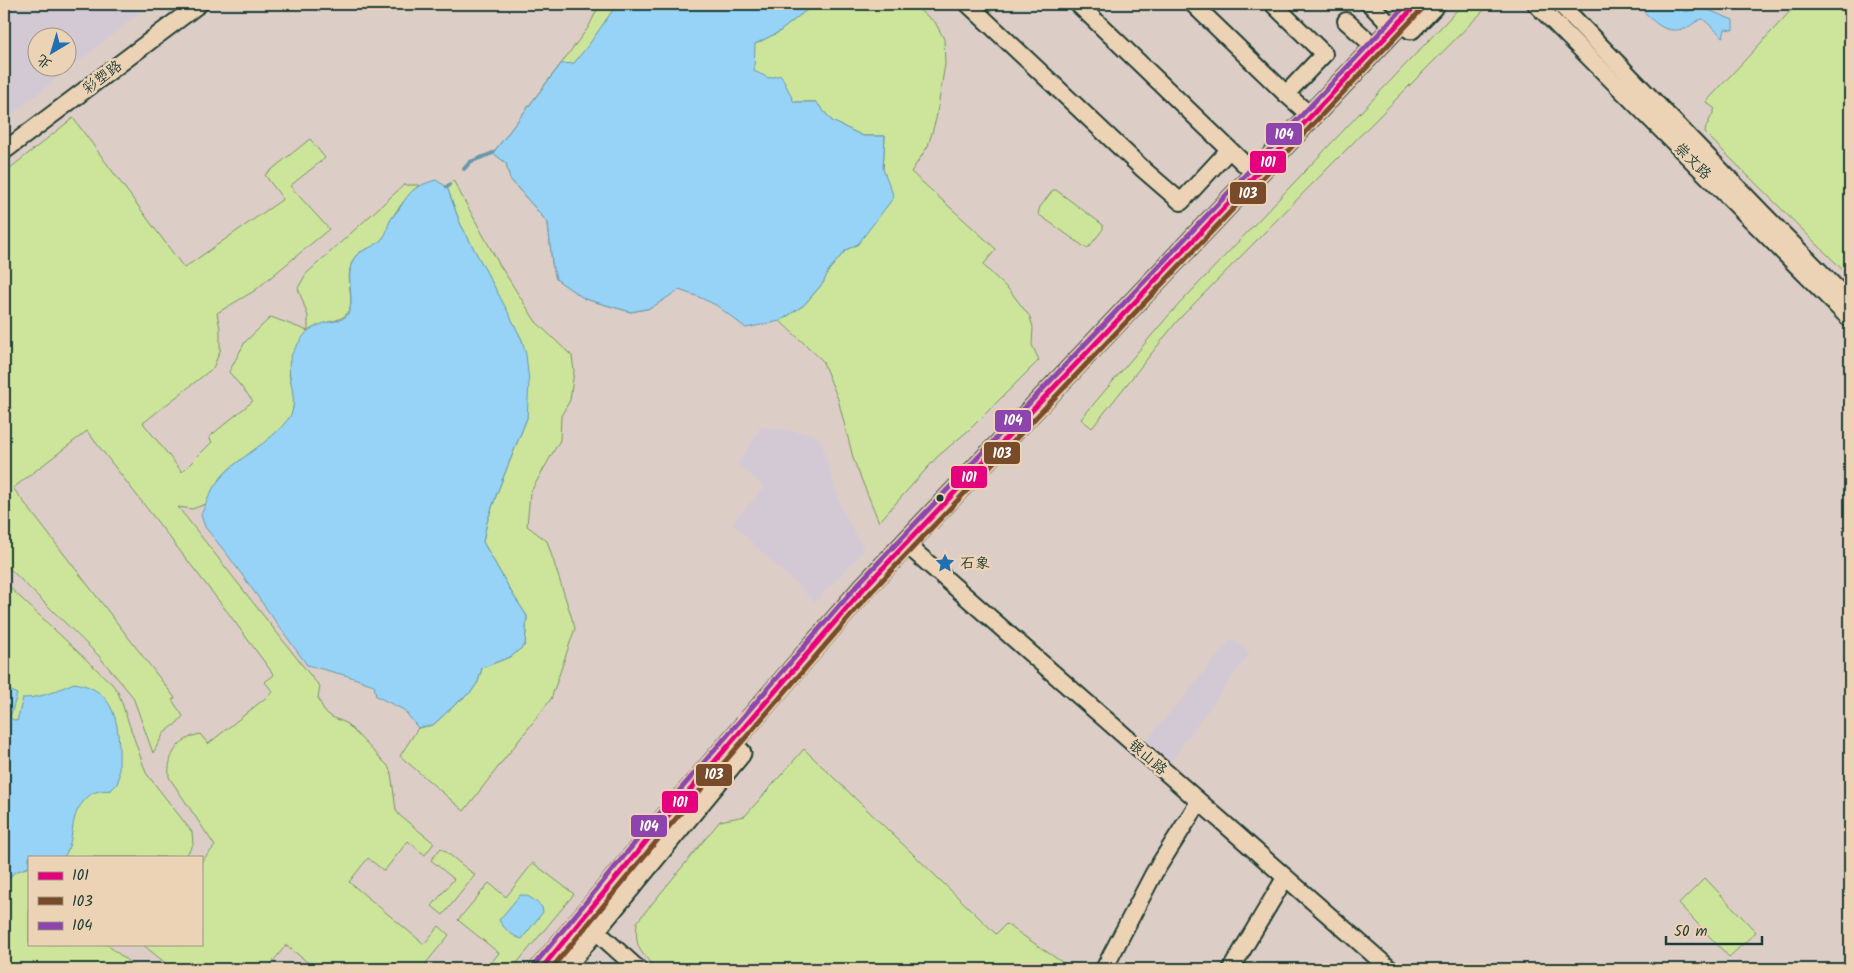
<svg xmlns="http://www.w3.org/2000/svg" width="1854" height="973" font-family="Kalam,'LXGW WenKai TC',sans-serif">
  <style>
    .built { fill: #d2c9d4; fill-rule: evenodd }
    .green { fill: #cde59a; stroke: #769167 }
    .water { fill: #97d3f7; stroke: #6797a9 }
    .lines { fill: none; stroke-linecap: round; stroke-linejoin: round }
    .stream { stroke: #6797a9; stroke-width: 4 }
    .minor-casing { stroke: #1f3d34; stroke-width: 20 }
    .major-casing { stroke: #1f3d34; stroke-width: 25 }
    .minor { stroke: #edd3b5; stroke-width: 16 }
    .major { stroke: #edd3b5; stroke-width: 21 }
    .bus-1-casing { stroke: #edd3b5; stroke-width: 9 }
    .bus-2-casing { stroke: #edd3b5; stroke-width: 9 }
    .bus-3-casing { stroke: #edd3b5; stroke-width: 9 }
    .bus-1 { stroke: #e5007d; stroke-width: 5 }
    .bus-2 { stroke: #7a4b2a; stroke-width: 5 }
    .bus-3 { stroke: #8e44ad; stroke-width: 5 }
    .bus-dot { fill: #1f3d34; stroke: #edd3b5; stroke-width: 2 }
    .labels { text-anchor: middle; stroke-width: 5; stroke-linejoin: round; paint-order: stroke }
    .street-label { font-size: 15px; fill: #1f3d34; stroke: #edd3b5 }
    .poi-label { font-size: 15px; fill: #1f3d34; stroke: #edd3b5; text-anchor: start }
    .line-badge { stroke: #edd3b5; stroke-width: 2 }
    .badge-label { font-size: 14px; text-anchor: middle; font-weight: bold; fill: #fff }
  </style>
  <rect width="100%" height="100%" fill="#ddcdc7"/>
  <filter id="ink" filterUnits="userSpaceOnUse"><feTurbulence type="fractalNoise" baseFrequency=".02" numOctaves="2"/><feDisplacementMap in="SourceGraphic" scale="10" xChannelSelector="R" yChannelSelector="G"/><feConvolveMatrix kernelMatrix="1 2 1 2 8 2 1 2 1" color-interpolation-filters="sRGB"/></filter>
  <g filter="url(#ink)">
    <g class="built">
      <path d="M 4,4 L 151,4 L 4,120 ZM 38,38 L 68,38 L 68,68 L 38,68 Z"/>
      <polygon points="761,427 813,434 820,439 842,509 864,550 815,602 732,523 765,487 738,464"/>
      <polygon points="1232,639 1250,653 1166,767 1142,746"/>
    </g>
    <g class="green">
      <polygon points="600,4 661,4 755,44 779,32 814,4 911,4 935,22 944,39 945,64 936,119 928,146 911,172 996,249 983,265 1010,291 1030,317 1033,327 1032,345 1039,360 970,429 937,457 879,522 854,461 838,399 822,360 780,321 804,305 823,283 829,270 846,250 858,244 883,169 885,136 863,136 832,121 816,102 794,102 651,308 631,312 585,299 556,279 552,263 548,223 510,179 506,163 493,153 588,28"/>
      <polygon points="1463,4 1490,4 1178,320 1092,428 1081,419 1169,315"/>
      <polygon points="1797,4 1850,4 1850,277 1705,133 1706,127 1715,109 1706,102"/>
      <path d="M 73,118 L 184,268 L 283,199 L 265,175 L 310,139 L 325,158 L 290,186 L 329,229 L 254,291 L 217,313 L 220,329 L 220,351 L 213,368 L 143,423 L 182,472 L 212,442 L 209,437 L 253,401 L 229,372 L 245,342 L 271,317 L 308,331 L 308,316 L 298,288 L 306,274 L 404,185 L 419,185 C 409,194 397,209 390,221 C 388,225 389,231 385,235 C 383,238 378,244 375,246 C 366,251 359,249 353,260 C 340,286 368,316 328,322 L 289,374 C 293,388 296,402 291,416 C 282,436 240,457 224,474 C 216,483 211,493 206,504 L 192,509 L 178,507 L 314,680 L 320,686 L 318,698 L 324,711 L 332,717 L 346,723 L 388,766 L 391,773 L 396,810 L 399,815 L 434,843 L 425,855 L 408,841 L 384,871 L 368,858 L 349,882 L 424,944 L 439,926 L 449,935 L 421,969 L 316,969 L 286,945 L 267,969 L 173,969 L 142,944 L 201,944 L 201,862 L 215,846 L 169,777 C 167,755 178,739 200,734 L 208,744 L 273,692 L 265,682 L 274,675 L 229,614 L 87,431 L 13,488 L 175,698 L 172,700 L 183,716 L 177,723 L 164,733 L 153,753 L 133,697 L 129,692 L 98,655 L 4,563 L 4,173 Z"/>
      <polygon points="453,180 499,264 536,322 572,356 574,371 570,400 561,416 560,440 530,493 527,526 547,541 575,628 551,699 464,811 400,756 418,728 433,725 458,702 471,692 478,682 482,668 512,656 525,645 527,616 512,593 483,542 487,522 497,493 527,418 522,340 460,223 447,187"/>
      <polygon points="1053,190 1056,190 1103,225 1103,229 1089,247 1086,248 1038,214 1040,207"/>
      <polygon points="4,582 112,684 118,692 146,773 192,832 193,845 185,857 29,857 29,944 106,944 138,969 4,969"/>
      <path d="M 804,749 L 996,934 L 1006,924 L 1072,969 L 657,969 C 639,951 635,948 637,922 L 720,821 L 745,816 Z"/>
      <polygon points="441,848 475,875 443,915 432,906 454,879 431,860"/>
      <polygon points="533,863 574,894 512,969 486,969 499,953 458,920 489,883 506,897"/>
      <polygon points="1705,878 1756,932 1729,957 1679,904"/>
    </g>
    <g class="water">
      <polygon points="617,4 814,4 779,32 755,44 754,71 769,78 781,75 794,102 816,102 832,121 863,136 885,136 883,169 894,197 858,244 846,250 829,270 823,283 804,305 780,321 746,328 716,305 699,297 679,290 651,308 631,312 585,299 567,287 556,279 552,263 548,223 510,179 506,163 493,153 561,64 574,63 590,43"/>
      <path d="M 1637,4 L 1674,4 L 1684,11 L 1690,11 L 1696,5 L 1733,20 L 1733,30 L 1725,29 L 1723,37 L 1703,19 C 1696,20 1692,26 1686,28 C 1662,36 1652,19 1637,4 Z"/>
      <path d="M 436,180 L 447,187 L 460,223 L 507,310 L 522,340 L 526,354 L 529,382 L 527,418 L 497,493 L 487,522 L 483,542 L 512,593 L 527,616 L 525,645 L 512,656 L 482,668 L 478,682 L 471,692 L 458,702 L 433,725 L 418,728 L 404,710 L 376,696 L 374,685 L 348,676 L 307,665 L 227,554 L 205,527 L 201,515 C 206,504 210,491 218,481 C 238,456 270,444 289,418 C 301,401 284,374 291,356 C 293,351 304,334 308,331 C 313,327 323,323 329,322 C 335,321 342,321 347,315 C 357,302 344,278 353,260 C 359,249 372,249 380,241 C 389,232 385,231 390,221 C 392,217 396,213 399,209 C 411,190 413,187 436,180 Z"/>
      <path d="M 74,683 C 124,690 119,740 119,778 L 117,784 L 111,790 C 106,791 100,790 96,792 C 91,793 87,798 83,802 C 68,820 76,839 64,857 L 29,857 L 29,867 L 15,872 L 4,883 L 4,687 L 17,694 L 10,718 L 17,721 L 23,698 C 43,698 57,690 74,683 Z"/>
      <path d="M 520,895 C 529,894 536,902 542,907 L 543,912 L 522,939 C 513,937 503,928 499,920 Z"/>
    </g>
    <g class="lines">
      <g class="stream">
        <polyline points="464,169 470,162 493,153"/>
        <polyline points="447,187 449,185"/>
      </g>
      <defs>
        <g id="minor">
          <polyline points="968,4 1144,170 1181,202 1229,150"/>
          <polyline points="1078,4 1256,175"/>
          <polyline points="1193,4 1286,94 1311,116"/>
          <polyline points="1273,4 1324,54 1286,94"/>
          <polyline points="1370,4 1394,29"/>
          <polyline points="1536,4 1850,319"/>
          <polyline points="1560,4 1767,218 1850,302"/>
          <polyline points="1346,21 1376,48"/>
          <polyline points="4,151 199,4"/>
          <polyline points="906,544 1390,969"/>
          <polyline points="586,922 638,969"/>
          <polyline points="1104,969 1154,873 1199,802"/>
          <polyline points="1231,969 1285,878"/>
        </g>
        <g id="major">
          <polyline points="1411,28 1434,4"/>
          <polyline points="541,969 654,832 865,587 1417,4"/>
          <polyline points="562,969 740,753"/>
        </g>
      </defs>
      <use href="#minor" class="minor-casing"/>
      <use href="#major" class="major-casing"/>
      <use href="#minor" class="minor"/>
      <use href="#major" class="major"/>
      <defs>
        <polyline id="bus-1" points="541,969 654,832 865,587 1417,4"/>
        <polyline id="bus-2" points="551,969 660,837 871,592 1422,9"/>
        <polyline id="bus-3" points="535,964 648,827 860,582 1407,4"/>
      </defs>
      <use href="#bus-1" class="bus-1-casing"/>
      <use href="#bus-2" class="bus-2-casing"/>
      <use href="#bus-3" class="bus-3-casing"/>
      <use href="#bus-1" class="bus-1"/>
      <use href="#bus-2" class="bus-2"/>
      <use href="#bus-3" class="bus-3"/>
    </g>
  </g>
  <defs>
    <symbol id="sight-bare" viewBox="-9 -9 18 18"><path d="M0-6L1.8-2.2L6-1.7L2.9 1.2L3.7 5.4L0 3.3L-3.7 5.4L-2.9 1.2L-6-1.7L-1.8-2.2Z" fill="#1f6fb2" stroke="#edd3b5" stroke-width="2.5" paint-order="stroke"/></symbol>
  </defs>
  <g fill-rule="evenodd">
    <use href="#sight-bare" x="931" y="549" width="28" height="28"/>
  </g>
  <circle class="bus-dot" cx="940" cy="498" r="4.5"/>
  <g class="labels">
    <g class="street-label">
      <text transform="translate(102 77) rotate(-37)" y="5">彩塑路</text>
      <text transform="translate(1693 161) rotate(45)" y="5">崇文路</text>
      <text transform="translate(1148 757) rotate(41)" y="5">银山路</text>
    </g>
    <g class="poi-label">
      <text x="960" y="568">石象</text>
    </g>
  </g>
  <g class="line-badge">
    <rect x="1265" y="122" width="38" height="24" rx="5" fill="#8e44ad"/>
    <rect x="1249" y="150" width="38" height="24" rx="5" fill="#e5007d"/>
    <rect x="1229" y="181" width="38" height="24" rx="5" fill="#7a4b2a"/>
    <rect x="994" y="409" width="38" height="24" rx="5" fill="#8e44ad"/>
    <rect x="983" y="441" width="38" height="24" rx="5" fill="#7a4b2a"/>
    <rect x="950" y="465" width="38" height="24" rx="5" fill="#e5007d"/>
    <rect x="695" y="763" width="38" height="24" rx="5" fill="#7a4b2a"/>
    <rect x="661" y="790" width="38" height="24" rx="5" fill="#e5007d"/>
    <rect x="630" y="814" width="38" height="24" rx="5" fill="#8e44ad"/>
  </g>
  <g class="badge-label">
    <text x="1284" y="139">104</text>
    <text x="1268" y="167">101</text>
    <text x="1248" y="198">103</text>
    <text x="1013" y="425">104</text>
    <text x="1002" y="458">103</text>
    <text x="969" y="482">101</text>
    <text x="714" y="779">103</text>
    <text x="680" y="807">101</text>
    <text x="649" y="831">104</text>
  </g>
  <rect width="1854" height="973" fill="none" stroke="#edd3b5" stroke-width="20"/>
  <rect x="10" y="10" width="1834" height="953" fill="none" stroke="#1f3d34" stroke-width="2" filter="url(#ink)"/>
  <rect x="28" y="856" width="175" height="90" fill="#edd3b5" stroke="#9b9781"/>
  <rect x="38" y="872" width="25" height="8" fill="#e5007d" stroke="#9b9781"/>
  <text x="72" y="880" font-size="15" fill="#1f3d34">101</text>
  <rect x="38" y="897" width="25" height="8" fill="#7a4b2a" stroke="#9b9781"/>
  <text x="72" y="906" font-size="15" fill="#1f3d34">103</text>
  <rect x="38" y="922" width="25" height="8" fill="#8e44ad" stroke="#9b9781"/>
  <text x="72" y="930" font-size="15" fill="#1f3d34">104</text>
  <g transform="translate(52 52) rotate(218)"><circle r="24" fill="#edd3b5" stroke="#9b9781"/>
  <path d="M0-4L9 19L0 12L-9 19Z" fill="#1f6fb2"/>
  <text y="-8" font-size="14" font-weight="bold" text-anchor="middle" fill="#1f3d34">北</text>
  </g>
  <path d="M1666 936v8h96v-8" fill="none" stroke="#1f3d34" stroke-width="2.5"/>
  <text x="1674" y="936" font-size="15" fill="#1f3d34" stroke="#edd3b5" stroke-width="4" paint-order="stroke">50 m</text>
</svg>
